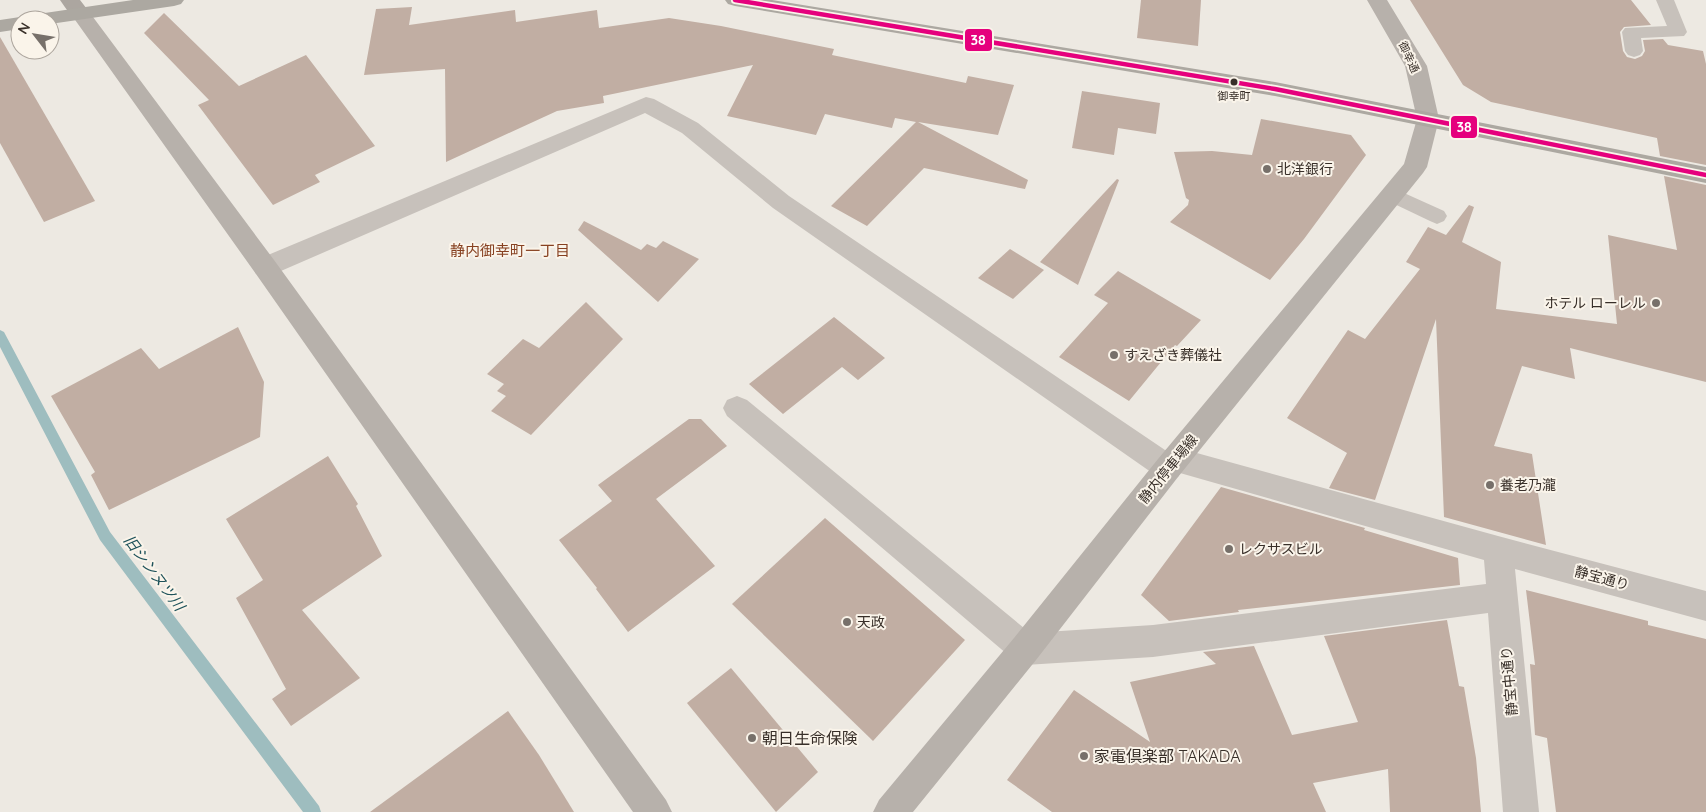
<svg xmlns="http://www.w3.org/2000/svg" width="1706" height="812" font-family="Quicksand,'Noto Sans JP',sans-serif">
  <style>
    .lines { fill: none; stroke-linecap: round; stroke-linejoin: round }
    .stream { fill: #9ebdbf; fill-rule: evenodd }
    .building { fill: #c1aea3 }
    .lane { fill: #c7c1bb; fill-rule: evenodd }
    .street { fill: #c7c1bb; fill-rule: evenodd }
    .secondary { fill: #b7b1ab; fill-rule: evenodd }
    .primary { fill: #aca6a0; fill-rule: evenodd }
    .highway { fill: #aca8a1; fill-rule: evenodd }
    .bus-1-casing { stroke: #faf4ea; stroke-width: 8 }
    .bus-1 { stroke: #e5007d; stroke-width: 4.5 }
    .bus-dot { fill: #382f29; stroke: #faf4ea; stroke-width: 2 }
    .poi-dot { fill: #77706a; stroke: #faf4ea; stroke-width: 2 }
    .labels { text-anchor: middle; stroke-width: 4; stroke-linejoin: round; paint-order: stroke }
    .far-street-label { font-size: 11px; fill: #382f29; stroke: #faf4ea }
    .far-bus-label { font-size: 11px; fill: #382f29; stroke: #faf4ea }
    .poi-label { font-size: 14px; fill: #382f29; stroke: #faf4ea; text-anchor: start }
    .street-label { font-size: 14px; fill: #382f29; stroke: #faf4ea }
    .neighbourhood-label { font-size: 15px; fill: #874121; stroke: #faf4ea }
    .water-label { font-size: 15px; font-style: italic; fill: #1e525a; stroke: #faf4ea }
    .near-poi-label { font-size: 16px; fill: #382f29; stroke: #faf4ea; text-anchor: start }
    .line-badge { stroke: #faf4ea; stroke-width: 2 }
    .badge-label { font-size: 14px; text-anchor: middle; font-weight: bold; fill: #fff }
  </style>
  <rect width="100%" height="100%" fill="#ede9e2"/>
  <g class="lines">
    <polygon class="stream" points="0,330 4,332 110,532 319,806 321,812 303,812 100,540 0,347"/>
  </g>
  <g class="building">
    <polygon points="1141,0 1201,0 1198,46 1137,38"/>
    <polygon points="1410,0 1631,0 1651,25 1624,27 1620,32 1623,51 1627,57 1635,59 1642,56 1645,51 1643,40 1663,39 1668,45 1703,51 1706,64 1706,165 1660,156 1657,138 1491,102 1463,85"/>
    <polygon points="412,7 409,25 515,10 516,22 597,10 599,28 669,18 721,26 834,49 832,55 966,83 968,76 1014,85 998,135 918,122 1028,180 1025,189 924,168 867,226 831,206 916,122 895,118 892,128 825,114 816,135 727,116 753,65 603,96 604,103 557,111 446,162 445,69 364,75 376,9"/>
    <polygon points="164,13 239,86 306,55 375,146 315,175 320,182 273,205 198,105 209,100 144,33"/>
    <polygon points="0,37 95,201 44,222 0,143"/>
    <polygon points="1082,91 1160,103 1156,134 1118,128 1114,155 1072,148"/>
    <polygon points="1261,119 1351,135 1366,155 1304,239 1270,280 1170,222 1188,205 1189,200 1186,198 1174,152 1212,151 1252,155"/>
    <polygon points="1664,176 1706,185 1706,382 1570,348 1575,379 1522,366 1494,446 1532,454 1546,545 1444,517 1436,319 1375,500 1329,488 1347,453 1287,418 1348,330 1365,339 1420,269 1406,262 1428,227 1446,235 1469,205 1474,207 1462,242 1501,262 1496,309 1617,324 1608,235 1677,250"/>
    <polygon points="1117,179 1119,180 1078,285 1040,262"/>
    <polygon points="584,221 641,250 647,244 656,248 663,241 699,259 658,302 578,230"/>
    <polygon points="1010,249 1044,270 1013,299 978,278"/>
    <polygon points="1118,271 1201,320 1177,346 1175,345 1129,401 1059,357 1108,303 1094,295"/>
    <polygon points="586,302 623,339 531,435 491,411 506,396 497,391 504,384 487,374 523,339 539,348"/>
    <polygon points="834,317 885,358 858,380 842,367 783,414 749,384"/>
    <polygon points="238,327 264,382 260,437 109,510 91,475 95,472 51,396 141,348 159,369"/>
    <polygon points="689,419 701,419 727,446 656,499 715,566 628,632 596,589 597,588 559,540 612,501 598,485"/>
    <polygon points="328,456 358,504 356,506 382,556 302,610 360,678 291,726 272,699 286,689 236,598 263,580 226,519"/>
    <polygon points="1221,487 1365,528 1364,530 1458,558 1460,585 1238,610 1239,612 1169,621 1141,595"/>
    <polygon points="825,518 965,640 873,741 732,604"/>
    <polygon points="1526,590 1648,621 1648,625 1706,639 1706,812 1556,812 1547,738 1535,735 1530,664 1535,665"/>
    <polygon points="1447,620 1459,686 1464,687 1476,758 1481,812 1390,812 1388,769 1313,783 1326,812 1052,812 1007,780 1074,690 1150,742 1130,682 1216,664 1203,652 1254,646 1292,735 1358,722 1324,636"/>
    <polygon points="731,668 818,772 776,812 687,703"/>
    <polygon points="508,711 539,755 574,812 370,812"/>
  </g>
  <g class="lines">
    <g class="lane">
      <polygon points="1656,0 1674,0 1687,32 1684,36 1641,38 1643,51 1640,55 1634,57 1628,55 1625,51 1622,32 1625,28 1667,26"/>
      <polygon points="1393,188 1444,211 1447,216 1444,221 1437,224 1430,221 1386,200 1383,195 1386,190"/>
    </g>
    <polygon class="street" points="646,97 654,99 698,123 789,196 1165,450 1175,447 1498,536 1706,591 1706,621 1515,569 1539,812 1503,812 1488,613 1153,657 1025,665 1014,660 727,416 723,408 727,400 737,396 747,400 1030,633 1153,625 1486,584 1484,560 1180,473 1178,477 1168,481 1158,477 773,208 682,133 645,113 274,274 265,276 256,274 253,267 256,260"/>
    <g class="secondary">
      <polygon points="1367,0 1387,0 1427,66 1439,119 1427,167 1423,173 1178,477 1036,660 913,812 873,812 879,800 1014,638 1158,459 1404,164 1417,119 1405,66"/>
      <polygon points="80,7 87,9 274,260 666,800 672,812 633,812 256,274 73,17 70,13 73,9"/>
    </g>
    <path class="primary" d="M 60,0 L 80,0 L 90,13 L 87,17 C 72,21 68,11 60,0 Z"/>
    <g class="highway">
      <polygon points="133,0 184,0 181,4 174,6 50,24 50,20 20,20 20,29 0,32 0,20 20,17 28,20 31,16 38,14"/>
      <polygon points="725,0 772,0 1275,82 1706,167 1706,183 1275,96 735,6 728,4"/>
    </g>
    <defs>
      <polyline id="bus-1" points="735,0 1275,89 1706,175"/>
    </defs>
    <use href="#bus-1" class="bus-1-casing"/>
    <use href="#bus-1" class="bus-1"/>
  </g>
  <circle class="bus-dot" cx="1234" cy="82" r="4.5"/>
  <g class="poi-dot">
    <circle cx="1267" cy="169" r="5"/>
    <circle cx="1656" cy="303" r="5"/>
    <circle cx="1114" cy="355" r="5"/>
    <circle cx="1490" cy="485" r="5"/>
    <circle cx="1229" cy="549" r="5"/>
    <circle cx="847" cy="622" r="5"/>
    <circle cx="752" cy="738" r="5"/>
    <circle cx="1084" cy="756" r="5"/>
  </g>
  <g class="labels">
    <g class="far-street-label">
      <text transform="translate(1409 57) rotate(65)" y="4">御幸通</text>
    </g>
    <g class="far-bus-label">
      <text x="1234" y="100">御幸町</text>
    </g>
    <g class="poi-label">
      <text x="1277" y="174">北洋銀行</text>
      <text x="1646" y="308" text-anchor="end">ホテル ローレル</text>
      <text x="1124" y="360">すえざき葬儀社</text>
      <text x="1500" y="490">養老乃瀧</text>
      <text x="1239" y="554">レクサスビル</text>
      <text x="857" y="627">天政</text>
    </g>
    <g class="street-label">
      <text transform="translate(1168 469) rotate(-51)" y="5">静内停車場線</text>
      <text transform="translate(1602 578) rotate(15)" y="5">静宝通り</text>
      <text transform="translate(1509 681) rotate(-95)" y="5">静宝中通り</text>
    </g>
    <g class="neighbourhood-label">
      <text x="510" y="256">静内御幸町一丁目</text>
    </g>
    <g class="water-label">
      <text transform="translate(154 573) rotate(53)" y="5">旧シンヌツ川</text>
    </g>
    <g class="near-poi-label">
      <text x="762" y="744">朝日生命保険</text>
      <text x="1094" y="762">家電倶楽部 TAKADA</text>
    </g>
  </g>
  <g class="line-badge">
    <rect x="964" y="28" width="29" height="24" rx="5" fill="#e5007d"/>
    <rect x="1450" y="115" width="28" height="24" rx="5" fill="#e5007d"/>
  </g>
  <g class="badge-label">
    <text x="978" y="45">38</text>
    <text x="1464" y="132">38</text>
  </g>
  <g transform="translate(35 35) rotate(301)"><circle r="24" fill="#faf4ea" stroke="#aca59d"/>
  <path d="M0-4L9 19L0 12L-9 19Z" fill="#77706a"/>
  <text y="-8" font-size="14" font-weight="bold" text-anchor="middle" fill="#382f29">N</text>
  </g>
</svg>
